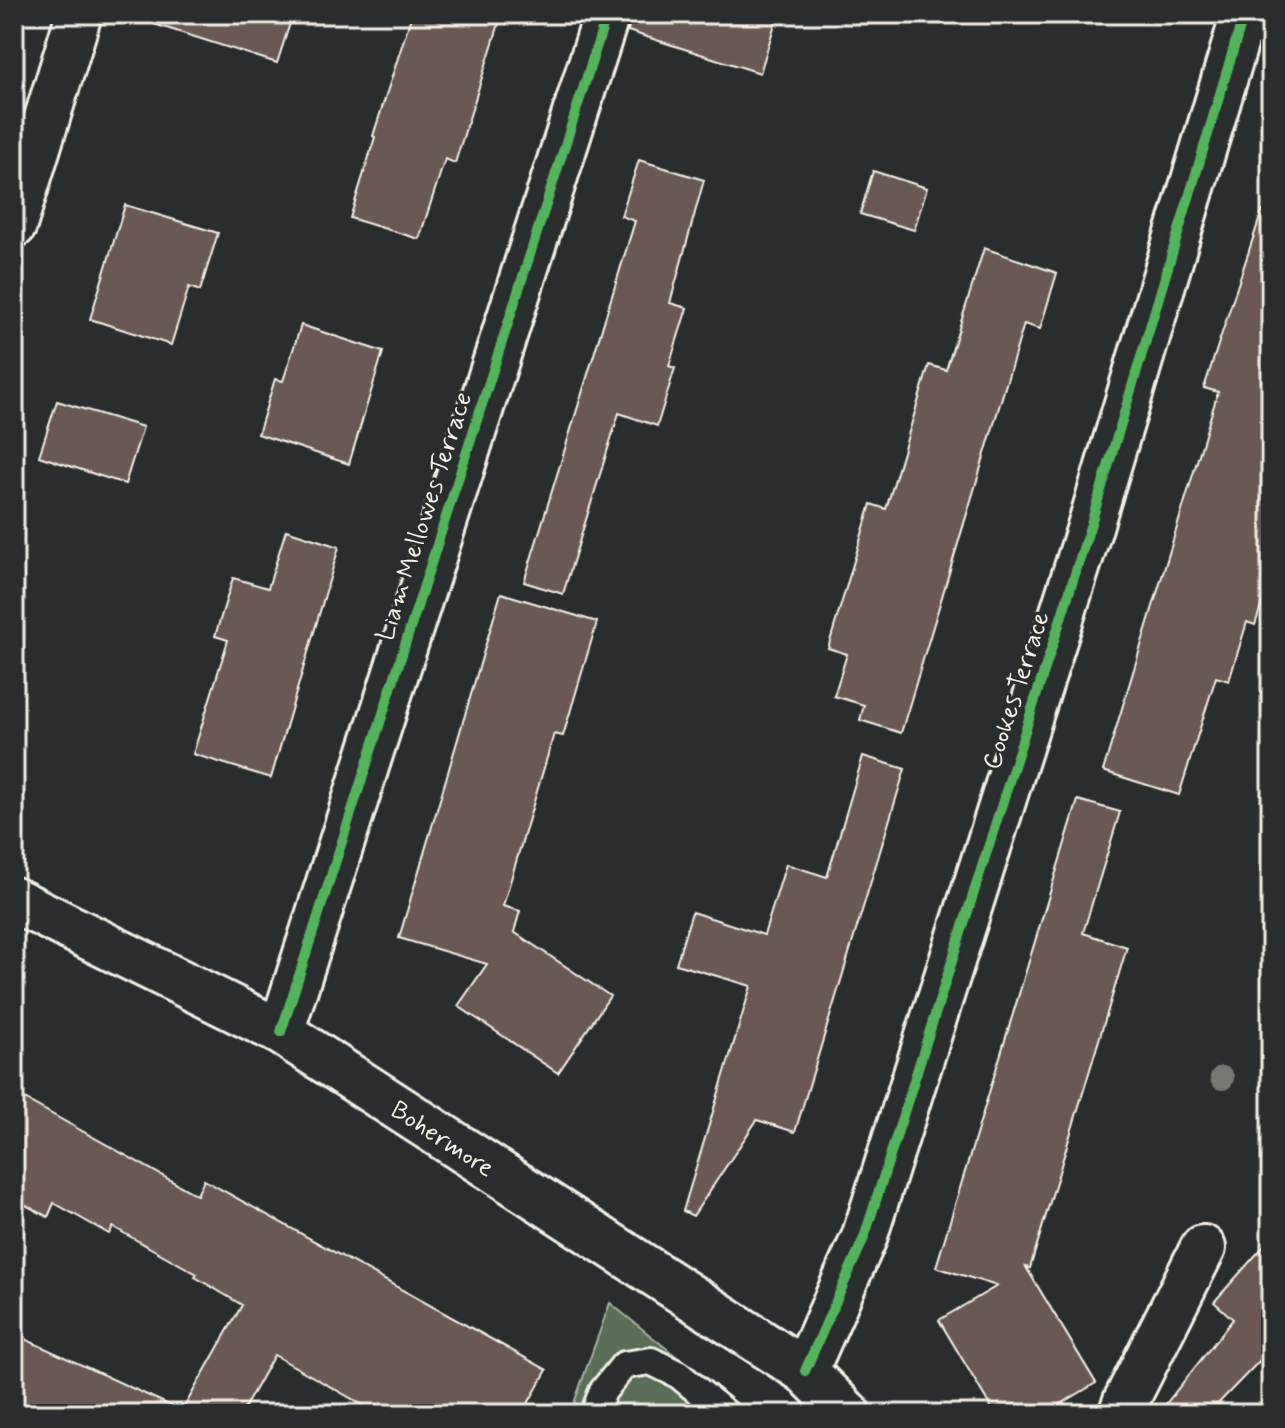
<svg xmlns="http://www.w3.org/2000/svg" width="1285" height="1428" font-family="Mynerve,sans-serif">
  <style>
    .green { fill: #5a6e59; stroke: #a7b0a0; stroke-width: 2 }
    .building { fill: #6b5954; stroke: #f4f1e8; stroke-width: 2 }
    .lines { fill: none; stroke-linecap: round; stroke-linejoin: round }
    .lane-casing { stroke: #f4f1e8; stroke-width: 32 }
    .street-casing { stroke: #f4f1e8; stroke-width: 50 }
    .secondary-casing { stroke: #f4f1e8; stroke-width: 50 }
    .lane { stroke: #2a2d2e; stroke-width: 26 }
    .street { stroke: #2a2d2e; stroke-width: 44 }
    .secondary { stroke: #2a2d2e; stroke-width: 44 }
    .cycleway-casing { stroke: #2a2d2e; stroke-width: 15 }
    .cycleway { stroke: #56b35d; stroke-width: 10 }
    .tree { fill: #737871 }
    .labels { text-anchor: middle; stroke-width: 6; stroke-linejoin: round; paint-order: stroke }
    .street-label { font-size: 26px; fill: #f4f1e8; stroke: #2a2d2e }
  </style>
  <rect width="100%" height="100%" fill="#2a2d2e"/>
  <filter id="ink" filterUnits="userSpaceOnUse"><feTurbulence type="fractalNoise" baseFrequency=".0125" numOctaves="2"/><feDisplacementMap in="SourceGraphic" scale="16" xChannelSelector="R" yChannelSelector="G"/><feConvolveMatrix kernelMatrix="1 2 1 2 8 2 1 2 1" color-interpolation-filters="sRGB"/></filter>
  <g filter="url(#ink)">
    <polygon class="green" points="610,1303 748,1414 570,1414"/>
    <g class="building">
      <polygon points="156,14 293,14 277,63 154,24"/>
      <polygon points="412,14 502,14 455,163 445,159 419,239 350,218 375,137 373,136"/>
      <polygon points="631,14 778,14 760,73 628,31"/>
      <polygon points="639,160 704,180 670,303 687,308 669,366 675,368 657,426 619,413 563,594 524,582 635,221 621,216"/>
      <polygon points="873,171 927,188 914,230 860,214"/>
      <polygon points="125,205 218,233 200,291 189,287 171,345 90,319"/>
      <polygon points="1262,211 1271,213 1271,575 1255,625 1247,622 1229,681 1216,677 1179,795 1103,771 1218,392 1204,388"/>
      <polygon points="984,248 1057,273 1040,329 1024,324 901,733 860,720 864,705 834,696 847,654 828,648 871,504 886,509 929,365 946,370"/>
      <polygon points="301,325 383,352 349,464 258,434 275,379 283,381"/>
      <polygon points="57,401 143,427 125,484 39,456"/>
      <polygon points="286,530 339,547 271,778 193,754 228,640 215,636 233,578 268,588"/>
      <polygon points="501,593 597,622 563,736 554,734 503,906 520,911 514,932 610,996 558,1073 458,1006 487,964 399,938"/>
      <polygon points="863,756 905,769 795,1132 757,1120 693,1216 683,1211 751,986 676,964 692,912 764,935 786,864 827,877"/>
      <polygon points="1078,800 1120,812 1083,933 1127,947 1030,1268 1026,1267 1096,1383 1044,1414 995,1414 939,1320 997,1286 936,1267"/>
      <polygon points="14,1093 197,1195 204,1180 547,1370 522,1414 379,1414 274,1355 241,1414 14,1414 14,1364 25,1339 182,1411 242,1305 195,1277 197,1274 113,1227 109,1234 54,1203 48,1217 14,1199"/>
      <polygon points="1271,1238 1271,1353 1269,1351 1208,1414 1158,1414 1233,1319 1214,1302"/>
    </g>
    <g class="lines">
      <defs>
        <polyline id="lane" points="594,1414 603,1391 624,1365 651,1361 679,1375 726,1414"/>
        <g id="street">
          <polyline points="14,225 79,14"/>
          <polyline points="281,1032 607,14"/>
          <polyline points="805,1371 864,1238 1089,530 1244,14"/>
          <polyline points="1121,1414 1126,1401 1203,1248"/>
        </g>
        <polyline id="secondary" points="14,900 281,1032 805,1371 848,1414"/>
      </defs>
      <use href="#lane" class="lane-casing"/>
      <use href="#street" class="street-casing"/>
      <use href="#secondary" class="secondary-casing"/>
      <use href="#lane" class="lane"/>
      <use href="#street" class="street"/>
      <use href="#secondary" class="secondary"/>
      <defs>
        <g id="cycleway">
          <polyline points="281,1032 607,14"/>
          <polyline points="805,1371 864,1238 1089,530 1244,14"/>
        </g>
      </defs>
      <use href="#cycleway" class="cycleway-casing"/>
      <use href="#cycleway" class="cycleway"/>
    </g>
    <circle class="tree" cx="1222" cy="1078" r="12"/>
  </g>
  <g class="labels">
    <g class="street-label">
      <text transform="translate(423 516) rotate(-72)" y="9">Liam Mellowes Terrace</text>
      <text transform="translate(1015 690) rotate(-72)" y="9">Cookes Terrace</text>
      <text transform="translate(443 1138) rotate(33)" y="9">Bohermore</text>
    </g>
  </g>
  <rect width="1285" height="1428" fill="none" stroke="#2a2d2e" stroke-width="48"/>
  <rect x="24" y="24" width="1237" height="1380" fill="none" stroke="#f4f1e8" stroke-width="3" filter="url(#ink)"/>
</svg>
